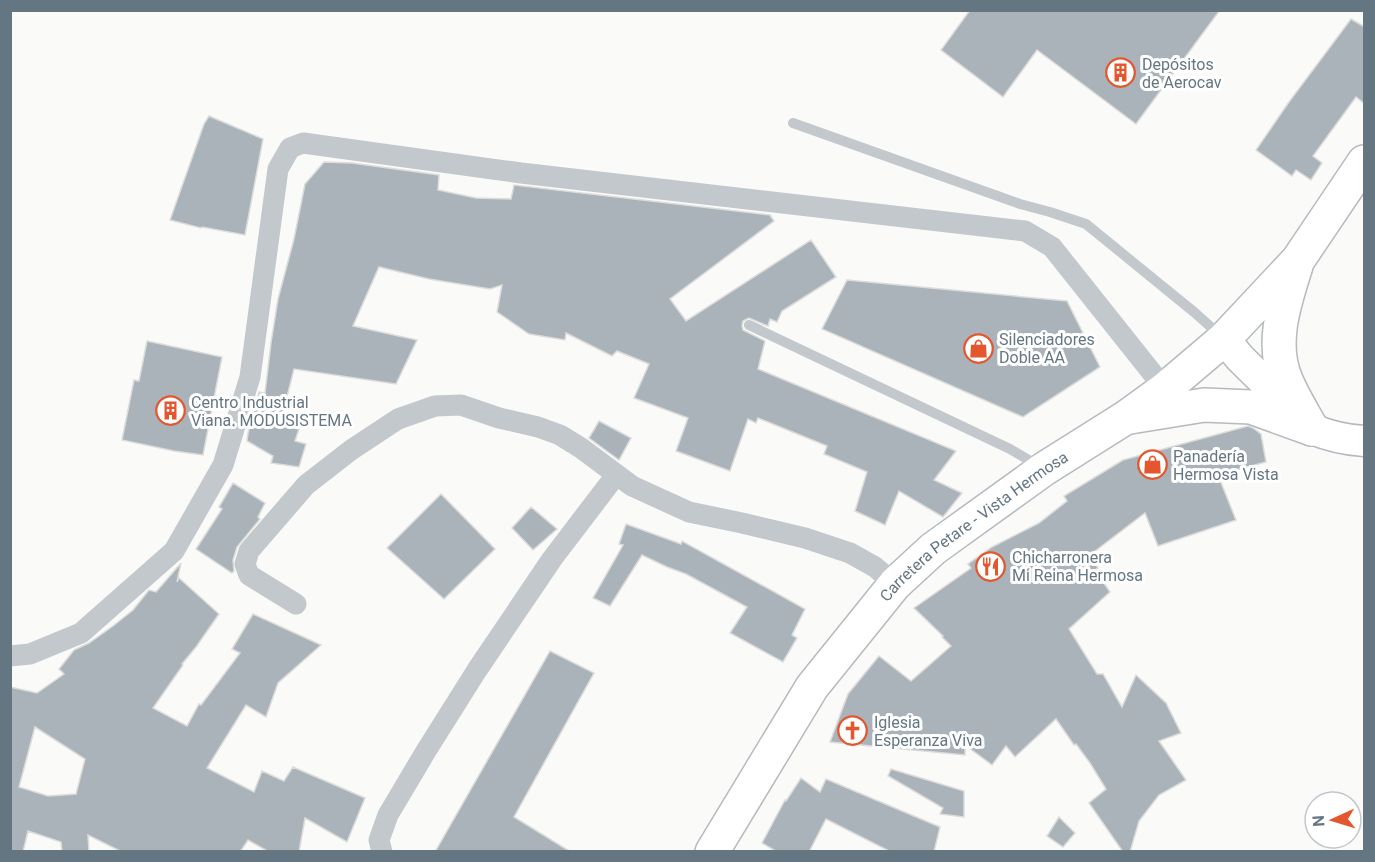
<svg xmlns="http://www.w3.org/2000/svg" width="1375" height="862" font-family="Roboto,sans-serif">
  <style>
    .building { fill: #aab3b9; stroke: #dcdcda; stroke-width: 1.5; fill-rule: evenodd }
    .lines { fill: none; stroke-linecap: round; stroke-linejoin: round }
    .secondary-casing { stroke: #b3babf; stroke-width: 33 }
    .primary-casing { stroke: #b5babe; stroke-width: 36 }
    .lane { stroke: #c3c8cc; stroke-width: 10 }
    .street { stroke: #c3c8cc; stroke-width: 21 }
    .secondary { stroke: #fff; stroke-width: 30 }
    .primary { stroke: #fff; stroke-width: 33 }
    .labels { text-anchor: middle; stroke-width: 6; stroke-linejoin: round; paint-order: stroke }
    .poi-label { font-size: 16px; fill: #657683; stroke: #fff; text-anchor: start }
    .street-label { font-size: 16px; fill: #657683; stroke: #fff }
  </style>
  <rect width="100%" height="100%" fill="#fafaf8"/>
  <g class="building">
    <polygon points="970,10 1220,10 1136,124 1037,50 1003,97 941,50"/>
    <polygon points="1351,19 1365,27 1365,104 1356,97 1313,156 1322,163 1311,180 1296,170 1292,176 1256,150 1289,102"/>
    <polygon points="209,116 263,139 245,235 202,227 201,228 170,220 204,124"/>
    <polygon points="324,162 352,163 439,175 438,190 476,198 511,199 514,185 770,215 774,221 670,299 686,321 811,240 836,277 782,311 777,322 770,319 768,326 749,318 743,321 742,326 743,330 765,341 758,369 956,451 934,480 962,493 943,517 899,491 885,525 855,511 867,472 824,454 827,446 758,418 756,423 748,419 730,471 676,451 688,418 634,398 649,364 617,351 612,356 566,333 565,340 529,334 497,312 502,285 490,289 429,279 379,267 353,326 417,340 396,384 294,369 280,424 299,429 295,441 306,444 299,467 271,463 273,456 247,441 248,433 259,392 265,393 271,343 278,299 294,239 305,184"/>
    <polygon points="847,280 1067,301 1100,367 1023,417 822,329"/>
    <polygon points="147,341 222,357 203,455 174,451 122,440 134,380 139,381"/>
    <polygon points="599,421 631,438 619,460 589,438"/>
    <polygon points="1248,426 1253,428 1261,434 1266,462 1218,475 1236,520 1158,546 1145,513 1094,552 1095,554 1091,556 1098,568 1095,570 1110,592 1069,629 1097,674 1103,674 1122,707 1136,675 1166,703 1181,733 1159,741 1186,780 1159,795 1139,821 1130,852 1123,852 1089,803 1106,789 1090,763 1076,744 1074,745 1056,719 1015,757 1006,746 992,765 965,745 965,755 830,742 848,694 879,656 911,681 951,646 942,637 943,636 914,608 971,568 968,564 992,547 1039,523 1067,501 1064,496 1123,460"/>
    <polygon points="233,483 265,503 258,517 260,519 237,547 233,560 234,571 232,573 196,549 222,509 219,507"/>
    <polygon points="441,494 495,549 444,599 387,548"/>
    <polygon points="531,507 557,529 533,550 512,528"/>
    <polygon points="626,524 681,544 682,541 805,609 792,635 797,638 783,662 730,633 747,607 686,574 667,567 642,555 610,606 593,598 623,545 619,544"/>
    <path d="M 181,563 L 177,582 L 179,578 L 219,614 L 196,647 L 182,664 L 183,665 L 153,708 L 187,726 L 199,704 L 201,705 L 240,653 L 232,649 L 253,614 L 321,645 L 278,683 L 266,717 L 246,705 L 207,768 L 254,792 L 262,771 L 284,781 L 293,767 L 365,798 L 347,842 L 305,818 L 299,852 L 269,852 L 248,840 L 240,852 L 122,852 L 88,835 L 89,852 L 62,852 L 61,842 L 28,831 L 23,852 L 10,852 L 10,687 L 37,693 L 64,674 L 59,669 L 74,650 L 89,643 L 113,626 L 133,610 L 149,590 L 156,592 ZM 35,727 L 85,759 L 76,794 L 48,796 L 19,787 Z"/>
    <polygon points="550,651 594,673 514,817 571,852 435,852"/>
    <polygon points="891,769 964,791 964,817 940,814 943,808 888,776"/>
    <polygon points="801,778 820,792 826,779 940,827 934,852 891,852 826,819 809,852 777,852 762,843 785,800 786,801"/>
    <polygon points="1059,817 1075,833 1063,847 1047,836"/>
  </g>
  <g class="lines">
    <defs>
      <path id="secondary" d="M 1224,339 L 1240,358 L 1312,429 C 1329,436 1346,440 1364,441"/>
      <g id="primary">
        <path d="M 1296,266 C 1285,301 1270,343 1286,380 C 1293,397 1303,413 1312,429"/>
        <polyline points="1130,417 1204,405 1251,407 1312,429"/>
        <path id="s1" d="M 712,852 L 812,687 L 895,584 L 933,549 L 1044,469 L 1125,418 L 1165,389 L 1224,339 L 1298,260 L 1364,162"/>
      </g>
    </defs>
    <use href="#secondary" class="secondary-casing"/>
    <use href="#primary" class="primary-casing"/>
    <g class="lane">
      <polyline points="793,123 1020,204 1050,212 1086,224 1194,312 1221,336"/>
      <polyline points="749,325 1010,449 1039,466"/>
    </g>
    <g class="street">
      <polyline points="296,604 249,575 245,564 249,551 306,485 351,450 398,419 435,406 461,405 499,418 538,427 560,435 581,448 632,486 689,512 742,523 805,538 850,553 875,567 895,584"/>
      <polyline points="10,656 30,654 81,633 174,551 223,465 250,377 278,169 290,148 303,143 521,173 1025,231 1052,247 1165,389"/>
      <polyline points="382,852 379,840 388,815 426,751 477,670 552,559 616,475"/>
    </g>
    <use href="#secondary" class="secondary"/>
    <use href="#primary" class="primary"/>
  </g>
  <defs>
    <symbol id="building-ring" viewBox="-11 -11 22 22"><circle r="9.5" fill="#fff" stroke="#e4572e" stroke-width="1.5"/><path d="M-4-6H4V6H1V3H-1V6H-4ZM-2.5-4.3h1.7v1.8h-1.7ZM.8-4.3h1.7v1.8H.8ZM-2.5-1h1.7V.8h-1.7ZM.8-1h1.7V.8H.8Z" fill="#e4572e"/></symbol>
    <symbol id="shop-ring" viewBox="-11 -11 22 22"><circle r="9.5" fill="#fff" stroke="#e4572e" stroke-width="1.5"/><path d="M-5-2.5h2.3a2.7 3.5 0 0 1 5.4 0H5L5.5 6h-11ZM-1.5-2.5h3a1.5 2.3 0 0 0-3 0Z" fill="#e4572e"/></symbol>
    <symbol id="restaurant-ring" viewBox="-11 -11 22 22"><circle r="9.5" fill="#fff" stroke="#e4572e" stroke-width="1.5"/><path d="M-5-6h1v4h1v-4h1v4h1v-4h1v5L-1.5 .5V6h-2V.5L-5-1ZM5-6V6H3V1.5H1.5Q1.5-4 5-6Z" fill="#e4572e"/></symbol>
    <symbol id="church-ring" viewBox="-11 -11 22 22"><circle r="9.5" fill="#fff" stroke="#e4572e" stroke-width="1.5"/><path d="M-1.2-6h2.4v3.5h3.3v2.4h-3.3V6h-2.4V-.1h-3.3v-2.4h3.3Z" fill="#e4572e"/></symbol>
  </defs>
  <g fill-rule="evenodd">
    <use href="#building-ring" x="1104" y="56" width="33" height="33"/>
    <use href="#shop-ring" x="962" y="332" width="33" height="33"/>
    <use href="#building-ring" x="154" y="394" width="33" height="33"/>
    <use href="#shop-ring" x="1136" y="448" width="33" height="33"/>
    <use href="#restaurant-ring" x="974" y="550" width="33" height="33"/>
    <use href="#church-ring" x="836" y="714" width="33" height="33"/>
  </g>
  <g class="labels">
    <g class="poi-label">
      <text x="1142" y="70">Depósitos<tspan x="1142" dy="18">de Aerocav</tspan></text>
      <text x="999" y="345">Silenciadores<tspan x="999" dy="18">Doble AA</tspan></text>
      <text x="191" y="408">Centro Industrial<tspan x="191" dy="18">Viana. MODUSISTEMA</tspan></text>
      <text x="1173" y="462">Panadería<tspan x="1173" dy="18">Hermosa Vista</tspan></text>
      <text x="1012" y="563">Chicharronera<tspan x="1012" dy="18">Mi Reina Hermosa</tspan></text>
      <text x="874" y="728">Iglesia<tspan x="874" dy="18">Esperanza Viva</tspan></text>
    </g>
    <g class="street-label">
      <text dy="6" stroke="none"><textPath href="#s1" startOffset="423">Carretera Petare - Vista Hermosa</textPath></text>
    </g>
  </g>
  <rect width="1375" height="862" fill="none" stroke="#657683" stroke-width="24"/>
  <g transform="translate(1333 820) rotate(266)"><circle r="28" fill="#ffffff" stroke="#c1c8cd" stroke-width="1.5"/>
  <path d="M0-4.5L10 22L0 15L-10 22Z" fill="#e4572e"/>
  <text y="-9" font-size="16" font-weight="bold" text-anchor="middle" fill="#657683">N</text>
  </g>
</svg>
